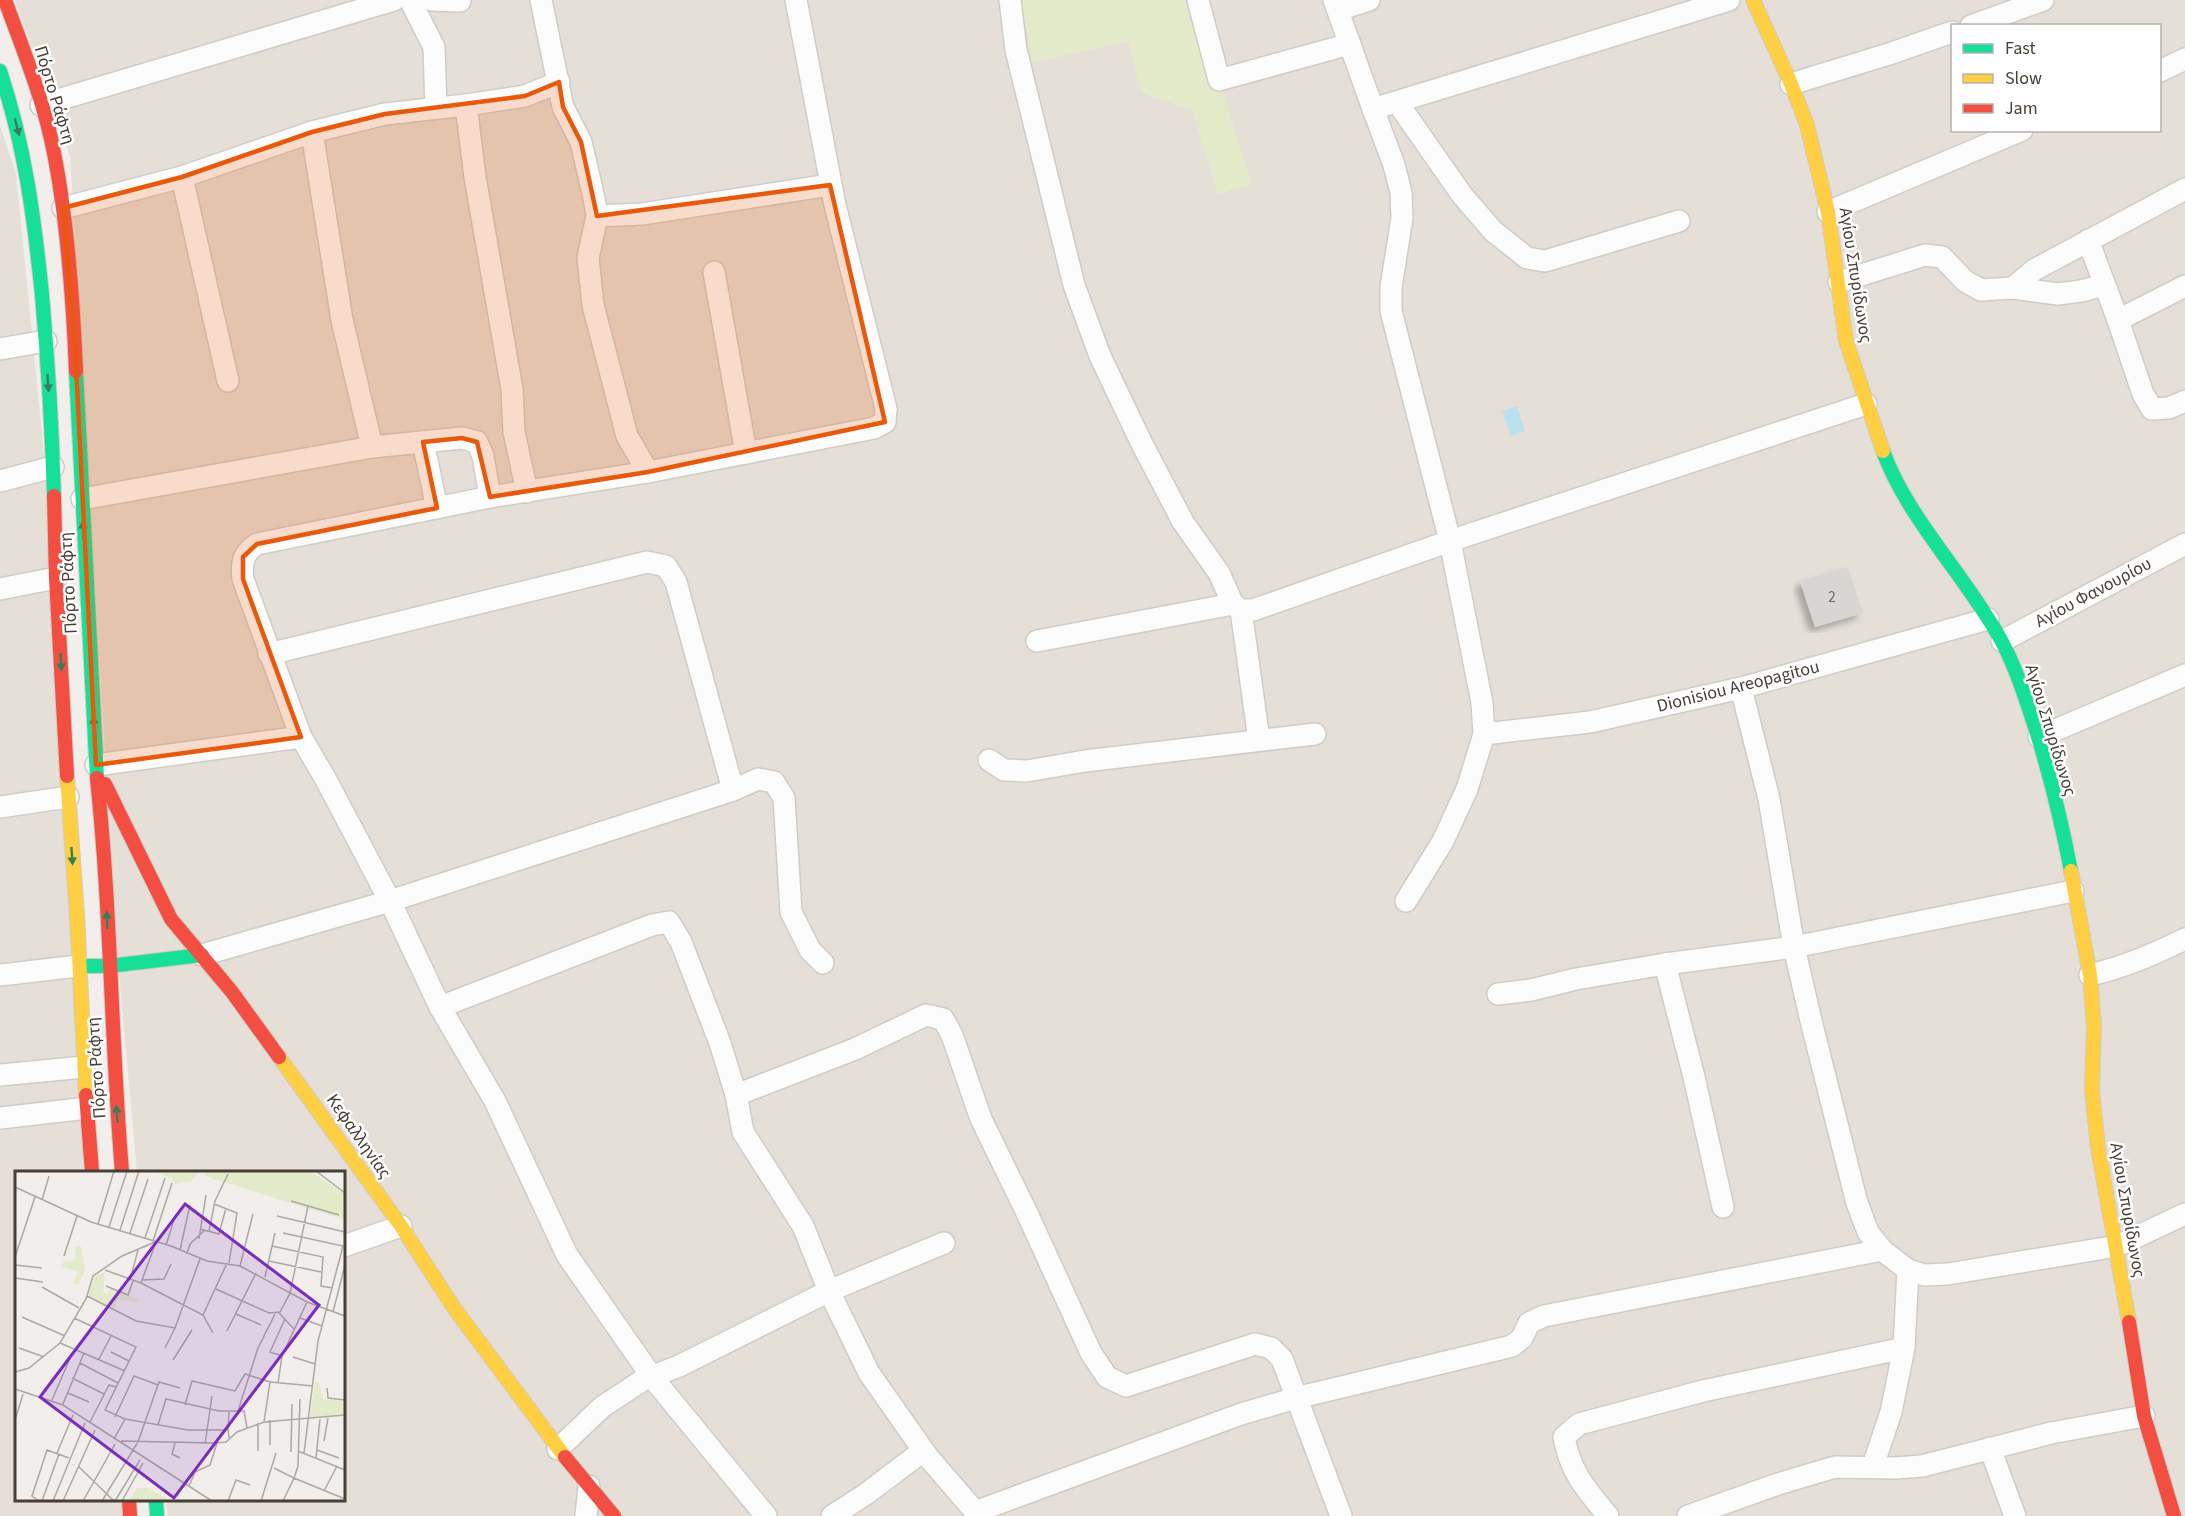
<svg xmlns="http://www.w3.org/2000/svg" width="2185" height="1516" font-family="'Source Sans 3',sans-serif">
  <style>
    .residential { fill: #e5dfd8; fill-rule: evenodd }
    .green { fill: #e3ebcb }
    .water { fill: #bbe1ef }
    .building { fill: #d9d5d2; filter: url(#shadow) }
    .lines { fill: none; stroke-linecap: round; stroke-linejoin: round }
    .street-casing { stroke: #cfccc8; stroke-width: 24 }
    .fast-casing { stroke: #d2cbc3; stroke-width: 16 }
    .slow-casing { stroke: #d2cbc3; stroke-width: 16 }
    .jam-casing { stroke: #d2cbc3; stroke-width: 16 }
    .street { stroke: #fdfcfc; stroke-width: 21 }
    .fast { stroke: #16e098; stroke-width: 14 }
    .slow { stroke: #ffcf43; stroke-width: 14 }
    .jam { stroke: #f24e42; stroke-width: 14 }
    .oneway { fill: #337f5d }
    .marked { fill: #e8590c; fill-opacity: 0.2; stroke: #e8590c; stroke-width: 4.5; stroke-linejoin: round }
    .labels { text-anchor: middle; stroke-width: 5; stroke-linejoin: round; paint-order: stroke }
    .number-label { font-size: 15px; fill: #6d655e }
    .street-label { font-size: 18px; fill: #473e36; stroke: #fff }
    .inset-road { fill: none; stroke: #ada8a3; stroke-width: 1.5 }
    .view { fill: #7b2cbf; fill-opacity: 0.15; stroke: #7b2cbf; stroke-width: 3 }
    .inset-edge { fill: none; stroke: #473e36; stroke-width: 3 }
  </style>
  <defs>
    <filter id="shadow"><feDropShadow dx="-5.5" dy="5.5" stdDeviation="3" flood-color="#0004"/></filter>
  </defs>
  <rect width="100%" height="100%" fill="#f1eeeb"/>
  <g class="residential">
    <path d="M 15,0 L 2185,0 L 2185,1516 L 168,1516 L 166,1500 L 344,1500 L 344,1172 L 137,1172 L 116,940 L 70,156 ZM 1952,26 L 2160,26 L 2160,130 L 1952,130 Z"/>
    <polygon points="0,126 16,174 43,444 87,1172 16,1172 16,1500 121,1500 123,1516 0,1516"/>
  </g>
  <polygon class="green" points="1020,0 1193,0 1252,184 1218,194 1192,110 1142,93 1128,41 1033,63"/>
  <polygon class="water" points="1517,406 1525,431 1511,436 1502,411"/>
  <polygon class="building" points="1848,567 1863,613 1815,627 1800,581"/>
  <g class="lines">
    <defs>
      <g id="street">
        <polyline points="410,0 434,47 436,108"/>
        <polyline points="432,0 460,1"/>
        <polyline points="541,0 563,107 581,142 594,198 597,216 588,258 593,305 627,436 648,472"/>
        <polyline points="1010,0 1016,50 1074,285 1100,356 1142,444 1183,522 1219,573 1233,604 1241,610 1253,610 1450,541 1866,404"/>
        <polyline points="1198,0 1219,80 1350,44"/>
        <polyline points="1334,0 1373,109 1729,0"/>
        <polyline points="1338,10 1369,0"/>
        <polyline points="1971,26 2043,0"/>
        <polyline points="2160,71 2185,59"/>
        <polyline points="1791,84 1892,53 1952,32"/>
        <polyline points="1397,102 1462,195 1493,231 1527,258 1545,261 1679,221"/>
        <polyline points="41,105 394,0"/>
        <polyline points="466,105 475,177 512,389 514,432 527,492"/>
        <polyline points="1373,109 1394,165 1401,192 1402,218 1391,287 1391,311 1450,541 1482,703 1484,734 1467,789 1443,841 1406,901"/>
        <polyline points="312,132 342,320 372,447"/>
        <polyline points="182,177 228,381"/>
        <polyline points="63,208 182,177 312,132 385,114 466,105 525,96 559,82"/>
        <polyline points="1828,212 2022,130"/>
        <polyline points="597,216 642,214 830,185"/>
        <polyline points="2088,240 2118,320 2143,394 2152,409 2169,408 2185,401"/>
        <polyline points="714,272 746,453"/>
        <polyline points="1839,282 1925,255 1942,257 1965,281 1981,290 2013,288 2058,294 2081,291 2104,285"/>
        <polyline points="2013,288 2034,270 2185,189"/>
        <polyline points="2118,320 2185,286"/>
        <polyline points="0,349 46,341"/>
        <polyline points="423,442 437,508"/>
        <polyline points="0,481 53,467"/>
        <polyline points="82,499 372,447 462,438 477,442 483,456 490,497"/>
        <polyline points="0,589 56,578"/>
        <polyline points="1241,610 1259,740"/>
        <polyline points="1037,641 1233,604"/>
        <polyline points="2002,641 2185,544"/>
        <polyline points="269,654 647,562 666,566 676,582 733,790"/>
        <polyline points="1741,688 1769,799 1794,947 1812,1025 1857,1203 1868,1232 1882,1250 1908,1270 1924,1275 1948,1274 2117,1246 2185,1214"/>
        <polyline points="1484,734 1590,722 1741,688 1988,619"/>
        <path d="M 301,737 L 243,579 C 241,563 243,553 257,544 L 490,497 L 648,472 L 874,428 L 885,422 L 886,409 L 835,205 L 796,0"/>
        <polyline points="2039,737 2185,675"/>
        <polyline points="989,760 1004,770 1027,771 1085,761 1315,734"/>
        <polyline points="96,765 301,737 325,778 390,901 440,1007 495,1101 567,1255 652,1377 766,1516"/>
        <polyline points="0,807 68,797"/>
        <polyline points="202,955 390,901 733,790 758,779 774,782 784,798 791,912 810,950 823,963"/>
        <polyline points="1665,964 1694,1077 1723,1207"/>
        <polyline points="0,975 78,966"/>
        <path d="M 2090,975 C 2125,967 2154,954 2185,939"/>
        <polyline points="1498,994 1531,990 1576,979 1665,964 1794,947 2073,891"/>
        <polyline points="440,1007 652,925 669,922 681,942 720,1043 736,1095 743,1132 803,1226 829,1291 869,1373 928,1457 979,1516"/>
        <polyline points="0,1075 84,1067"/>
        <polyline points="736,1095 855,1049 926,1015 943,1019 952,1035 981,1119 1027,1213 1091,1353 1107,1377 1126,1386 1255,1344 1271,1348 1282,1359 1341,1516"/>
        <polyline points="0,1118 88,1108"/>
        <polyline points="344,1246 401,1226"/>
        <polyline points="1990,1448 2015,1516"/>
        <polyline points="558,1449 602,1407 643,1380 679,1366 829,1291 944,1243"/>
        <polyline points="1873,1466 1891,1412 1904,1348 1908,1270"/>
        <polyline points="975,1512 1241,1414 1296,1398 1512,1346 1522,1338 1529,1323 1544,1316 1882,1250"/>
        <polyline points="586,1516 589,1486"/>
        <polyline points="832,1516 866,1494 923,1451"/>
        <path d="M 1608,1516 C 1586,1489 1570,1472 1564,1437 L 1579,1424 L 1703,1391 L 1904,1348"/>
        <polyline points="1688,1516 1778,1484 1835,1467 1895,1468 1922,1466 2051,1433 2144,1416"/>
      </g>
      <g id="fast">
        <path d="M 0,71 C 25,147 34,216 42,295 C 48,362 52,429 54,496"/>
        <polyline points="76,371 97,778"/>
        <path d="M 1883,451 C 1907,518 1966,576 2001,640 C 2012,660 2020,682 2027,703 C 2046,758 2060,814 2071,871"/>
        <polyline points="88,966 109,966 202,955"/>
        <polyline points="156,1500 157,1516"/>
      </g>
      <g id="slow">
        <polyline points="1753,0 1791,84 1807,125 1828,212 1846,341 1883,451"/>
        <polyline points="67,776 77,915 86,1095"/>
        <polyline points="2071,871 2090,975 2094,1026 2092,1090 2098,1148 2129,1322"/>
        <polyline points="279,1057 401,1226 454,1308 565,1457"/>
      </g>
      <g id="jam">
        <path d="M 5,0 C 23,50 44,100 54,153 C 68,224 73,299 76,371"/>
        <polyline points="54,496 56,578 67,776"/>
        <path d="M 97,778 C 111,909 111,1041 122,1172"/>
        <polyline points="105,784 171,919 232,992 279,1057"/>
        <polyline points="86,1095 92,1172"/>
        <polyline points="2129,1322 2144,1416 2174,1516"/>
        <polyline points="565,1457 614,1516"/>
        <polyline points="129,1500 130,1516"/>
      </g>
    </defs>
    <use href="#street" class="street-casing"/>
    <use href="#fast" class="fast-casing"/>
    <use href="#slow" class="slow-casing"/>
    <use href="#jam" class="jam-casing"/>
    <use href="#street" class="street"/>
    <use href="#fast" class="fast"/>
    <use href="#slow" class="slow"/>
    <use href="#jam" class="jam"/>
  </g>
  <defs><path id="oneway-solid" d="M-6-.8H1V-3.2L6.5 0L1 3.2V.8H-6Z" transform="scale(1.5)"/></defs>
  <g class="oneway">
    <use href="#oneway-solid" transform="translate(17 127) rotate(75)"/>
    <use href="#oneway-solid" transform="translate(48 383) rotate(86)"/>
    <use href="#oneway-solid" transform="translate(83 530) rotate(-93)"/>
    <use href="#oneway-solid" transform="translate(61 662) rotate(87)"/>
    <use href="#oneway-solid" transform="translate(94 725) rotate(-93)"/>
    <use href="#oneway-solid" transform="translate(72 856) rotate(86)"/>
    <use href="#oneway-solid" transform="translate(107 920) rotate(-92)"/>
    <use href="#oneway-solid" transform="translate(117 1114) rotate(-94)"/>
  </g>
  <path class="marked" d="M 559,82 L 563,107 L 581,142 L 597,216 L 830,185 L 885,422 L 648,472 L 490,497 L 477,442 L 462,438 L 423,442 L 437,508 L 257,544 L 243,557 L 243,579 L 301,737 L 96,765 L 75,346 L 63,208 L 182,177 L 312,132 L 385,114 L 525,96 Z"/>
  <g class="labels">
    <g class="number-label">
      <text x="1832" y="602">2</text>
    </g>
    <g class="street-label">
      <text transform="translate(55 95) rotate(73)" y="6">Πόρτο Ράφτη</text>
      <text transform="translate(1856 275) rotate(81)" y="6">Αγίου Σπυρίδωνος</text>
      <text transform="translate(68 583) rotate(-93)" y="6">Πόρτο Ράφτη</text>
      <text transform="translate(2093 592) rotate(-28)" y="6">Αγίου Φανουρίου</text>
      <text transform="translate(1738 686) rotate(-14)" y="6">Dionisiou Areopagitou</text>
      <text transform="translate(2051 730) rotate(73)" y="6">Αγίου Σπυρίδωνος</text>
      <text transform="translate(96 1068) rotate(-94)" y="6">Πόρτο Ράφτη</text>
      <text transform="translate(359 1136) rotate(55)" y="6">Κεφαλληνίας</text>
      <text transform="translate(2128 1210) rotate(80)" y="6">Αγίου Σπυρίδωνος</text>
    </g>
  </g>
  <g transform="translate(15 1171)">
    <rect width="330" height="330" fill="#f1eeeb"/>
    <path d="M 138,0 L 185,0 L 176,10 L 160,13 L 157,8 ZM 191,0 L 295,0 L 330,23 L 330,49 L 190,5 ZM 66,75 L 70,99 L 63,114 L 59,112 L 63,100 L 47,96 L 48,91 L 60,89 L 61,76 ZM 90,101 L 88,121 L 93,123 L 95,117 L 124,128 L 123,131 L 104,129 L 99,139 L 73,124 L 80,105 ZM 300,211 L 304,212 L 308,228 L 330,230 L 330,242 L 295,248 ZM 122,317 L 134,317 L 155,330 L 114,330 Z" fill="#e3ebcb"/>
    <path class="inset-road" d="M 301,0 L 330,22M 0,16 L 76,51 L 156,75 L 192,90 L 225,95 L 292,131 L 330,145M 27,29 L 34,5M 276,30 L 324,44M 199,33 L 222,42 L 214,92M 262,45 L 330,61M 83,53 L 99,0M 94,56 L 112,0M 185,58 L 204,63 L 211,37M 105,59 L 124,0M 194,60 L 200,30 L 213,3M 115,62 L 133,8M 268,62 L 328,75 L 303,170 L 289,282M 130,67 L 150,7M 184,68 L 191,24M 138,70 L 157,12M 151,74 L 161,43M 257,75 L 308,86 L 306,115 L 318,117M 165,79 L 175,34M 172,83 L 175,73 L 190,59M 49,85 L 62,45M 0,86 L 20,26M 254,90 L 306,101M 0,94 L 27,97M 225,95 L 238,43M 90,99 L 126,112 L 141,71M 250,106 L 260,62M 0,107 L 28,111M 115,109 L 123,79M 127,109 L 149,108 L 156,93M 126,112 L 188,144 L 198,162M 91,115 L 113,124 L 118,110M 27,116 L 64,137M 201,118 L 254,142 L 265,141 L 275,122 L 293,35M 72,125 L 121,150 L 160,157 L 185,88M 318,141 L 330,94M 264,142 L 279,158M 221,143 L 246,154M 188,144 L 212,92M 7,146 L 50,165M 59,147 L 121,176 L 90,239 L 110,248M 285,147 L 307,155M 212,160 L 241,102M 45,172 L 110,200M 4,177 L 29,186M 150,177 L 160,157M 96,181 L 114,190M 267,185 L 255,181 L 270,148M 278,186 L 300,193M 84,188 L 96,165M 158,189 L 177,159M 65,192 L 103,212M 0,201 L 14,197 L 45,172 L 71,128 L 78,105 L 107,85 L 140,71M 57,207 L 89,223M 255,211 L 298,215M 263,212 L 267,185 L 292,131M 312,217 L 313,227 L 330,229M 0,218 L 48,234 L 197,330M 53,222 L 74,231M 285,228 L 283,295 L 279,307 L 330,328M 37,229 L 56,185M 48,233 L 69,182M 170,234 L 177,210 L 220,220 L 230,203 L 255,211 L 249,251M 223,240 L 243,177 L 260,143M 100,246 L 119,205 L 143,214M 0,249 L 8,223M 75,251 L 94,214 L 101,216M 143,254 L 151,228 L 204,240 L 229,240 L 232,257M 213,259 L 214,241M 99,268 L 110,248 L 173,259 L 213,259 L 214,267M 106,270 L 199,272 L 211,271 L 222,261 L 249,251 L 330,244M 309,270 L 313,247M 160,272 L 157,283 L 165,287M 190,273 L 197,225M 255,274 L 255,249M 302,279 L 324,287M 243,280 L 243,252M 283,280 L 330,299M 276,281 L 277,233M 42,282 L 58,244M 301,287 L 305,248M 63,295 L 99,330M 259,297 L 279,307 L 268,330M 174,315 L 180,301 L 195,294 L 202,272M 309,320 L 322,295M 24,330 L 17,325 L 32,279 L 54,287M 27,330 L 44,283M 38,330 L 70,252M 48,330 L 80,259M 68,330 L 100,273M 87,330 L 123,271 L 144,211 L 165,217M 100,330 L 125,289M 107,330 L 128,292M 213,330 L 221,309 L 235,314M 246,330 L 261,282"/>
    <path class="view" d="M 170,33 L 304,134 L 159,327 L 25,226 Z"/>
    <rect width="330" height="330" class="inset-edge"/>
  </g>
  <rect x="1951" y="24" width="210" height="108" fill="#ffffff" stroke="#b5b2af" stroke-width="1.5"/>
  <rect x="1963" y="44" width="30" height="9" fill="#16e098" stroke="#b5b2af" stroke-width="1.5"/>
  <text x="2005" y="54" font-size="18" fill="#473e36">Fast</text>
  <rect x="1963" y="74" width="30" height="9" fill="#ffcf43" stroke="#b5b2af" stroke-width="1.5"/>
  <text x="2005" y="84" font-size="18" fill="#473e36">Slow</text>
  <rect x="1963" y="104" width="30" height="9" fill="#f24e42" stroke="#b5b2af" stroke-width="1.5"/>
  <text x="2005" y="114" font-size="18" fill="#473e36">Jam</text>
</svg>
